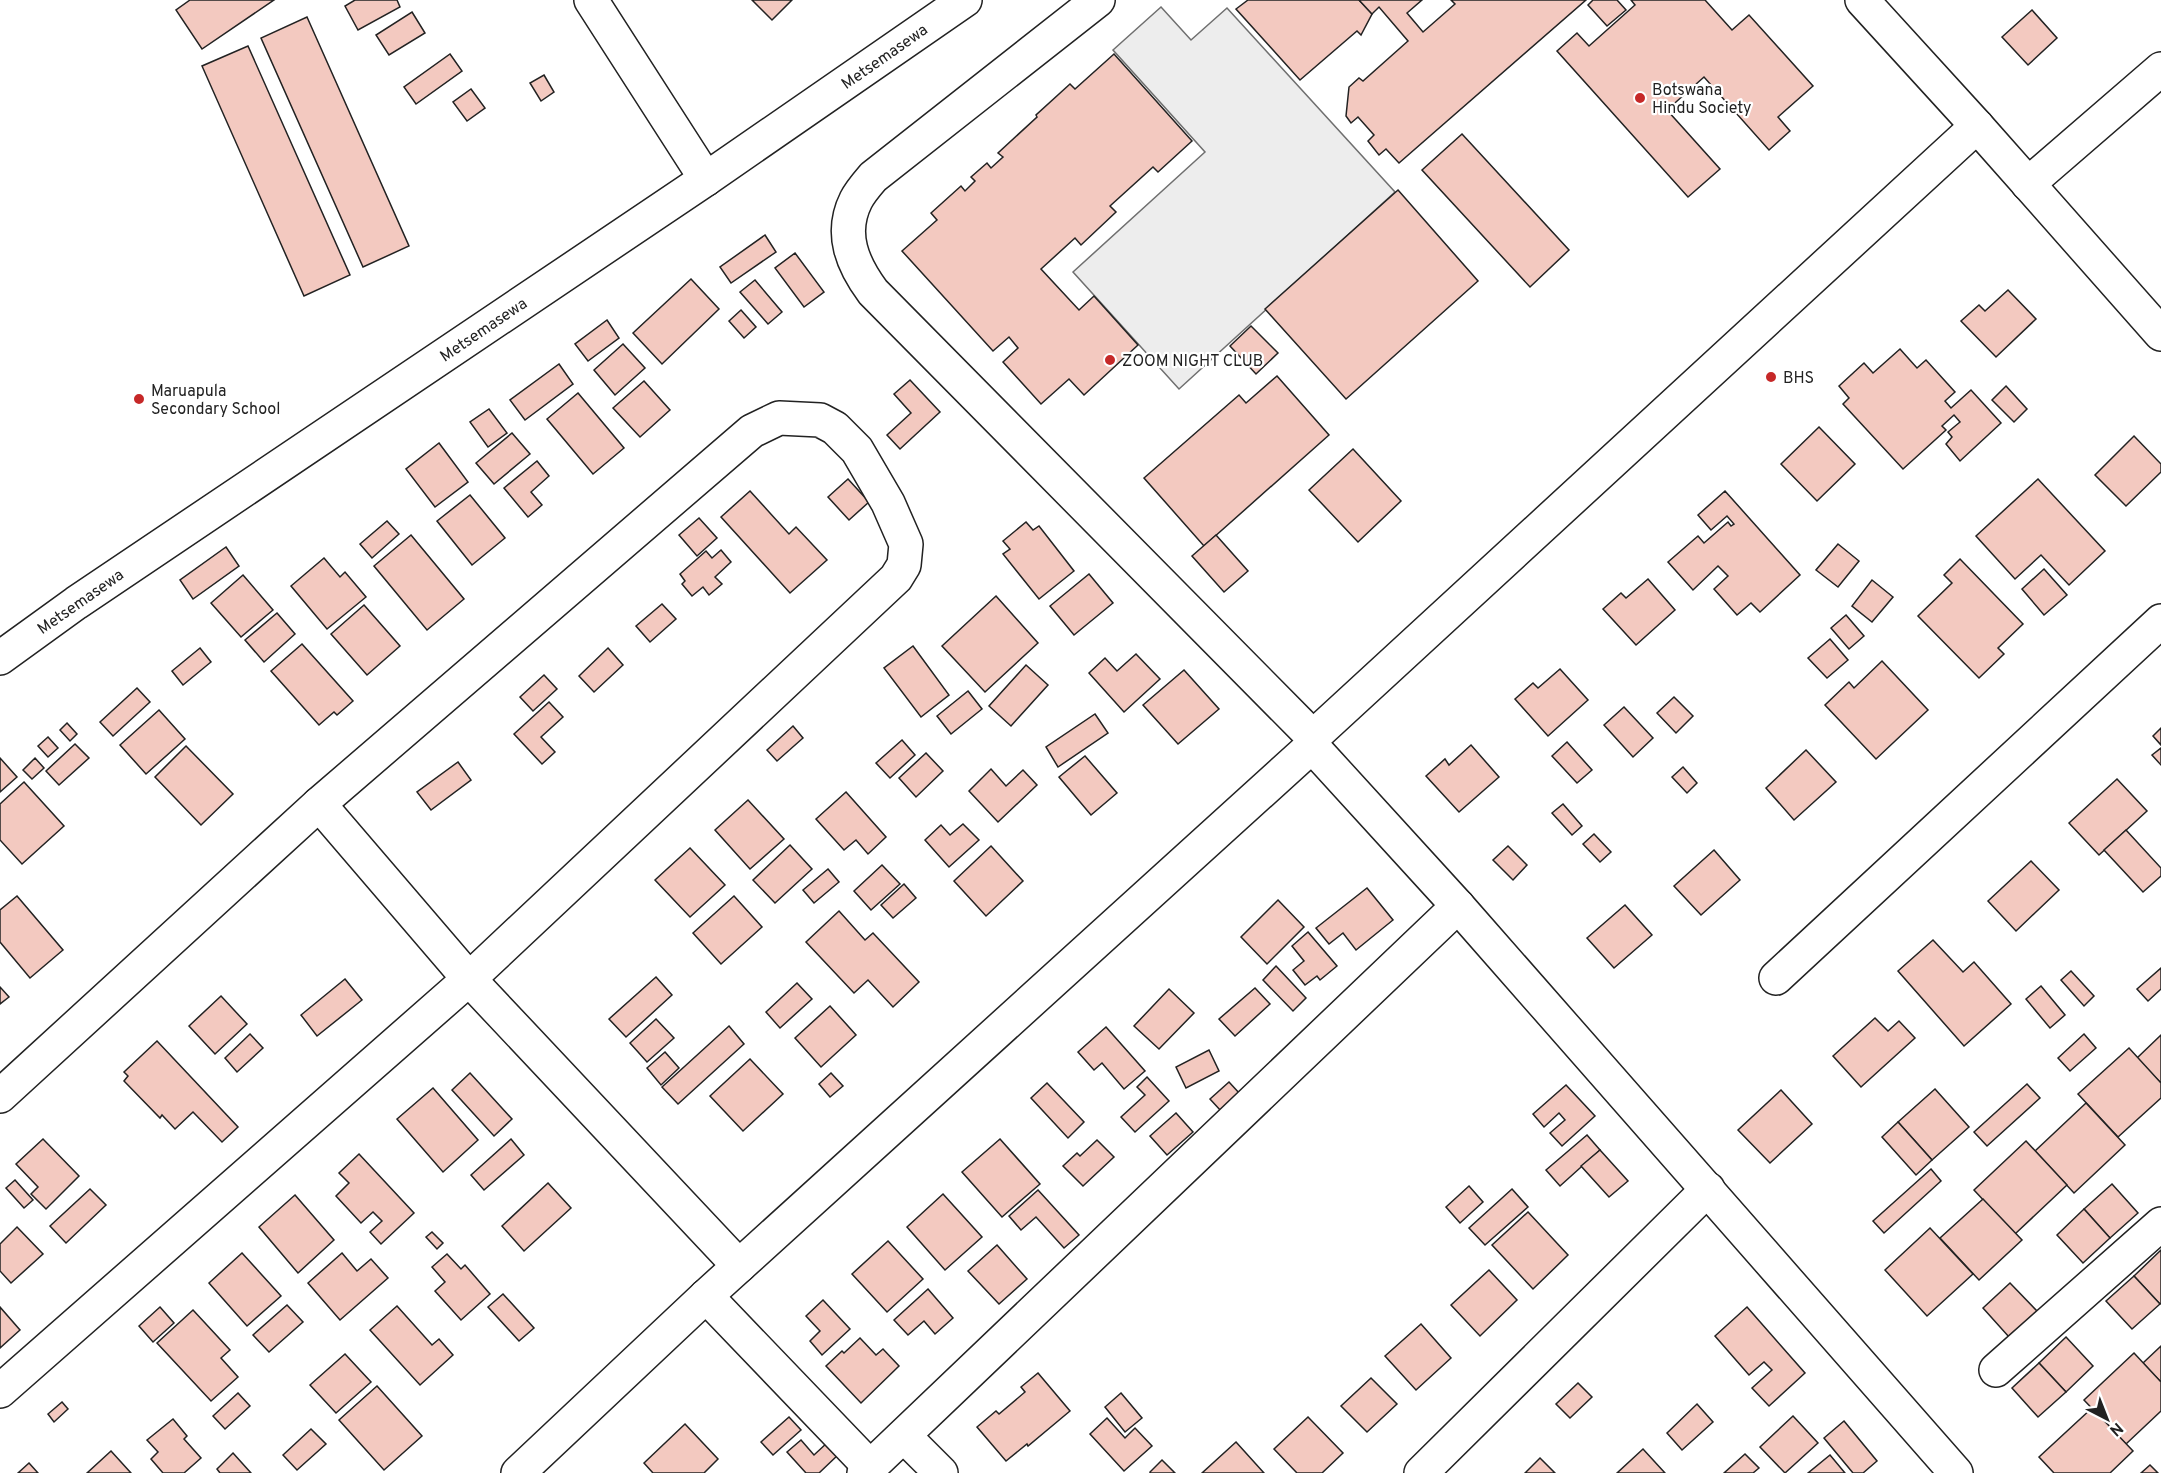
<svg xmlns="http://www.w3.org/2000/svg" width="2161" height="1473" font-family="Overpass,sans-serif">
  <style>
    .parking { fill: #ededed; stroke: #6f6f6f; stroke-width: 1.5 }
    .building { fill: #f3c9c0; stroke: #222; stroke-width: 1.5 }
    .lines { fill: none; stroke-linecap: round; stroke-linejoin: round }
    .minor-casing { stroke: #222; stroke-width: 36 }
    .minor { stroke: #fff; stroke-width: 33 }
    .poi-dot { fill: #c62828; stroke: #fff; stroke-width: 2 }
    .labels { text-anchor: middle; stroke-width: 4.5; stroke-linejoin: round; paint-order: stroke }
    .street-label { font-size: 16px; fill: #222; stroke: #fff }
    .poi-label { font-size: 16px; fill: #222; stroke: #fff; text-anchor: start }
  </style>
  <rect width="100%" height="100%" fill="#fff"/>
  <polygon class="parking" points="1161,7 1191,40 1227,8 1395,192 1179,389 1073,272 1205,152 1113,50"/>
  <g class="building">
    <polygon points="190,0 274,0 202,49 176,10"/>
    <polygon points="355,0 397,0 400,7 358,30 345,6"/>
    <polygon points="752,0 792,0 772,20"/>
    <polygon points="1248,0 1359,0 1372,14 1361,35 1357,31 1300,80 1236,9"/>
    <polygon points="1359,0 1422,0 1407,13 1423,32 1455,4 1451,0 1586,0 1399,163 1386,149 1379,155 1368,141 1374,135 1358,117 1351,123 1346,116 1349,87 1359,78 1363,81 1408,41 1379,7 1372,14"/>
    <polygon points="1593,0 1617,0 1626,10 1607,26 1588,5"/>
    <polygon points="1631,0 1705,0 1732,30 1749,15 1813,86 1778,117 1790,131 1769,150 1704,77 1667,110 1720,169 1688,197 1557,51 1577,33 1589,46 1635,5"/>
    <polygon points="2032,10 2057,38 2028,65 2002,37"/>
    <polygon points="412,12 425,33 389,55 376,35"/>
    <polygon points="307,17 409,246 363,267 261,38"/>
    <polygon points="248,46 350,275 304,296 202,66"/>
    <polygon points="450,54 462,71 416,104 404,87"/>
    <polygon points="1114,54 1192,141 1158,172 1153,167 1110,206 1116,212 1081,245 1075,238 1041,269 1079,310 1094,296 1138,345 1084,395 1069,379 1041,404 1003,362 1018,348 1009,337 993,351 902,251 937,220 931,213 961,186 965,191 975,181 971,177 987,163 991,168 1003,157 998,153 1037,117 1036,115 1070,84 1075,89"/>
    <polygon points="544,75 554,92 541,101 530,83"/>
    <polygon points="471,89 485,108 467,121 453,102"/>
    <polygon points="1462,134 1569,250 1530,287 1422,170"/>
    <polygon points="1398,190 1478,281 1346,399 1265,309"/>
    <polygon points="765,235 776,252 731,283 720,267"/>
    <polygon points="795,253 824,292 804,307 775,268"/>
    <polygon points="691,279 719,309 662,364 633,333"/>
    <polygon points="755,280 782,312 768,324 740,292"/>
    <polygon points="2008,290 2036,319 1996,357 1961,321 1979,305 1985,311"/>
    <polygon points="741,310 756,327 744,338 729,321"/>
    <polygon points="607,320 619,338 588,361 575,344"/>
    <polygon points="1251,326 1278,353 1256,374 1230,346"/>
    <polygon points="623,344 645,368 615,395 594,370"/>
    <polygon points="1900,349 1917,368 1926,360 1955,392 1945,401 1951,408 1971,390 2001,423 1960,461 1946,444 1952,437 1948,432 1960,422 1954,415 1942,426 1946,430 1903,469 1843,404 1849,398 1839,386 1864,363 1873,373"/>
    <polygon points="559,364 573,384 525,420 510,400"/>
    <polygon points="1277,376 1329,435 1204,546 1144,478 1239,395 1246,403"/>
    <polygon points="910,380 940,412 900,449 887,435 911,413 894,394"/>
    <polygon points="644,381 670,410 640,437 613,408"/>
    <polygon points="2006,386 2027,409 2014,422 1992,400"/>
    <polygon points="578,393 624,448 593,474 547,419"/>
    <polygon points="489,409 507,433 488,447 470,422"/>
    <polygon points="1819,427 1855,464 1817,501 1781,464"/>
    <polygon points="512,433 530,454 494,484 476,463"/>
    <polygon points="2134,436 2161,464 2161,472 2126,506 2095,475"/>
    <polygon points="439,443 468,482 435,507 406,469"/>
    <polygon points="1353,449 1401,501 1358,542 1309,490"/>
    <polygon points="537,461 549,476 531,492 542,505 528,517 504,488"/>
    <polygon points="848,479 869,502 849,520 828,497"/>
    <polygon points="2038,479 2105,551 2069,585 2041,555 2015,579 1976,536"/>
    <polygon points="750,491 789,534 796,527 827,560 790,593 721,517"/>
    <polygon points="1725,491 1800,575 1760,612 1751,603 1737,615 1714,589 1728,576 1718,566 1693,590 1668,562 1698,536 1704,543 1728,522 1731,526 1734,524 1727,516 1711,530 1698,515"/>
    <polygon points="470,495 505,538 472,565 437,521"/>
    <polygon points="699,518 717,538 697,556 679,535"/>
    <polygon points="387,521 399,534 372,558 360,544"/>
    <polygon points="1026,522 1033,530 1039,526 1074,571 1039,599 1003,554 1010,549 1003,541"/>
    <polygon points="411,535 464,599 427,630 374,566"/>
    <polygon points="1216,535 1248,571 1224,592 1192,556"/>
    <polygon points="1838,544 1859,561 1838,587 1816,570"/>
    <polygon points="226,547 239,566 193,599 180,580"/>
    <polygon points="721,550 731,562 715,577 722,584 709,595 703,587 692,596 682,584 685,581 680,574 706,551 712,558"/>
    <polygon points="324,558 340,577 345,572 366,597 327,629 291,586"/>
    <polygon points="1960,559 2023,624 1998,648 2004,654 1979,678 1918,616 1952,583 1944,575"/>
    <polygon points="2044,569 2067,595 2044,615 2022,589"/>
    <polygon points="1089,574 1113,603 1074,635 1050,606"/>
    <polygon points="243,575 273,610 241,637 211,603"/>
    <polygon points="1648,579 1675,610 1636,645 1603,609 1621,593 1626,598"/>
    <polygon points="1872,580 1893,597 1872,622 1852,606"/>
    <polygon points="996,596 1038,643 985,692 942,646"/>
    <polygon points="662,604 676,619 650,642 636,626"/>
    <polygon points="364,605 400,646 367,675 331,634"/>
    <polygon points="277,613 295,634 264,662 245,640"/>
    <polygon points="1846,615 1864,636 1849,649 1831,628"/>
    <polygon points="1830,639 1848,660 1827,678 1808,658"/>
    <polygon points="302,644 353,701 337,715 334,712 319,725 271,671"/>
    <polygon points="913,646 949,695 921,717 884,668"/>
    <polygon points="200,648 211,662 183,685 172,671"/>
    <polygon points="608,648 623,665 594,692 579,676"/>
    <polygon points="1136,654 1160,679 1124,712 1089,673 1105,658 1117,671"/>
    <polygon points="1882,661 1928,710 1876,759 1825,705 1849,682 1854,688"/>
    <polygon points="1026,665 1048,685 1011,726 989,706"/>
    <polygon points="1560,669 1588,700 1548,736 1515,699 1533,683 1538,688"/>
    <polygon points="1184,670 1219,709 1178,744 1143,705"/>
    <polygon points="544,675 557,689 533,711 520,697"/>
    <polygon points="137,688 150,702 113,736 100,722"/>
    <polygon points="968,691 982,709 951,734 937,716"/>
    <polygon points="1674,697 1693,716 1676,733 1657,713"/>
    <polygon points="549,702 563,717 541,737 555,752 542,764 514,734"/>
    <polygon points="1624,707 1653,738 1633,757 1604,725"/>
    <polygon points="159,710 185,739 146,774 120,745"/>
    <polygon points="1095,714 1108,733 1058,767 1046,747"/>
    <polygon points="67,723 77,734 70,741 60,730"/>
    <polygon points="793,726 803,738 777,761 767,750"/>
    <polygon points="2161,728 2161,745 2153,736"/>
    <polygon points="48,737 58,748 48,757 38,746"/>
    <polygon points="902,740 915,755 890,778 876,763"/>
    <polygon points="1567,742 1592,770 1577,783 1552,756"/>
    <polygon points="75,744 89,758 59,785 46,771"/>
    <polygon points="1471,745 1499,777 1459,812 1426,776 1445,759 1449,765"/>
    <polygon points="186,746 233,794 201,825 155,777"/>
    <polygon points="2161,748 2161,765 2152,755"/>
    <polygon points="1806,750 1836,782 1794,820 1766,788"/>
    <polygon points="926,753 943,771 916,797 899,778"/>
    <polygon points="1085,756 1117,793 1091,815 1059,777"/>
    <polygon points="0,758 17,777 0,792"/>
    <polygon points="35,758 44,768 32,779 23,770"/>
    <polygon points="458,762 471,780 431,810 417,792"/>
    <polygon points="1683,767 1697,783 1687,793 1672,777"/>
    <polygon points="991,769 1006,786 1023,770 1037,785 998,822 969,791"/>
    <polygon points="2117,779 2147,811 2099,855 2069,823"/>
    <polygon points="24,782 64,826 22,864 0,840 0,804"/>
    <polygon points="846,792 886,837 868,854 856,840 844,850 816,819"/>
    <polygon points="748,800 784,839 750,869 715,830"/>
    <polygon points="1563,804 1582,826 1572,835 1552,813"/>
    <polygon points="963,824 979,840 949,867 925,840 941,825 950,835"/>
    <polygon points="2126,830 2161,868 2161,876 2143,892 2104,850"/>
    <polygon points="1594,834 1611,852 1600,862 1583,844"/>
    <polygon points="790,845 812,869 775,903 753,880"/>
    <polygon points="991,846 1023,881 986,916 954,881"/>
    <polygon points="1508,846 1527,865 1513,880 1493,860"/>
    <polygon points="690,848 725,885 690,917 655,880"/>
    <polygon points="1714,850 1740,880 1701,915 1674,886"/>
    <polygon points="2031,861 2059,890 2016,931 1988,901"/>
    <polygon points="882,865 900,884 871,910 854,891"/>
    <polygon points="828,869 839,882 814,903 803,890"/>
    <polygon points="904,884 916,898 893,918 881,905"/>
    <polygon points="1367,888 1393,920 1356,950 1343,933 1329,944 1316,928"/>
    <polygon points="17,896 63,950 30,978 0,942 0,910"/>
    <polygon points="734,896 762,927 721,964 693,933"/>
    <polygon points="1278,900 1304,927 1267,964 1241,937"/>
    <polygon points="1625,905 1652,935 1614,968 1587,938"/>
    <polygon points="839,911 865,940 873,933 919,982 893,1007 868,980 854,993 806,942"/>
    <polygon points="1308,932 1337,966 1320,980 1317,976 1305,985 1293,970 1304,961 1292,946"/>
    <polygon points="1933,940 1963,972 1974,962 2011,1004 1964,1046 1898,971"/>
    <polygon points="1276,966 1306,998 1293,1011 1263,980"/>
    <polygon points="2161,968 2161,989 2148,1001 2137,989"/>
    <polygon points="2071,971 2094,996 2084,1006 2061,980"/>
    <polygon points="656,977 672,995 626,1037 609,1019"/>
    <polygon points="345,979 362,1000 317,1036 301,1015"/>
    <polygon points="797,983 812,999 780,1028 766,1012"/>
    <polygon points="2041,986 2065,1015 2050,1028 2026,999"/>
    <polygon points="0,987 9,997 0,1004"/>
    <polygon points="1255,988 1270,1004 1235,1036 1219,1019"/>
    <polygon points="1169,989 1194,1013 1159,1049 1134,1026"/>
    <polygon points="221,996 247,1024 215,1054 189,1026"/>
    <polygon points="830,1006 856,1035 821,1067 795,1038"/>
    <polygon points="1875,1018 1888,1031 1899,1021 1915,1038 1861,1087 1833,1056"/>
    <polygon points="656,1019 674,1038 647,1062 630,1043"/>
    <polygon points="729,1026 744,1044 678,1104 662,1087"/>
    <polygon points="1106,1027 1145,1071 1124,1089 1102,1063 1094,1070 1078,1052"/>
    <polygon points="250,1034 263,1048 237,1072 225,1058"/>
    <polygon points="2084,1034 2096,1048 2070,1071 2058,1058"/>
    <polygon points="2161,1035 2161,1083 2137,1058"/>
    <polygon points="157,1041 238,1127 222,1142 193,1112 175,1129 162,1115 160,1118 124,1081 128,1076 124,1072"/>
    <polygon points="2129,1048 2161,1083 2161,1098 2118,1137 2078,1094"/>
    <polygon points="1209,1050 1219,1071 1186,1088 1176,1067"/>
    <polygon points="665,1052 679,1068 661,1085 647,1068"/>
    <polygon points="750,1059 783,1094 743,1131 710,1096"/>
    <polygon points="470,1073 512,1119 494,1136 452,1090"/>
    <polygon points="831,1073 843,1086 830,1097 819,1084"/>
    <polygon points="1147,1077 1169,1101 1135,1132 1121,1117 1145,1095 1137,1087"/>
    <polygon points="1229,1082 1240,1094 1221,1111 1210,1099"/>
    <polygon points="1047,1083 1084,1122 1068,1138 1031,1098"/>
    <polygon points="2027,1084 2040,1098 1987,1146 1974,1132"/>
    <polygon points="1566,1085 1595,1116 1562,1146 1550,1133 1565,1120 1559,1113 1544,1127 1533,1114"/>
    <polygon points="433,1088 478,1140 443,1172 397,1119"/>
    <polygon points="1935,1089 1969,1127 1932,1160 1898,1122"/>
    <polygon points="1781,1090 1812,1124 1770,1163 1738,1130"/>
    <polygon points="2086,1103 2125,1145 2074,1193 2035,1151"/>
    <polygon points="1176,1113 1193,1132 1167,1155 1150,1136"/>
    <polygon points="1898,1122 1932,1160 1916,1175 1882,1137"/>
    <polygon points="1587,1135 1600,1150 1560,1186 1546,1170"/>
    <polygon points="43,1139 79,1176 46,1209 31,1194 38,1187 16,1164"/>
    <polygon points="511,1139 524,1155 484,1190 471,1175"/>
    <polygon points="1000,1139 1040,1184 1002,1217 962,1172"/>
    <polygon points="1097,1140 1114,1157 1083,1186 1063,1166 1077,1153 1080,1156"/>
    <polygon points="2026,1141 2067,1185 2015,1234 1974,1190"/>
    <polygon points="1600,1150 1628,1181 1609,1197 1581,1166"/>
    <polygon points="359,1154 414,1213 381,1244 370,1232 382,1221 373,1212 361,1223 336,1196 349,1183 339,1173"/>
    <polygon points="1931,1169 1941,1181 1884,1233 1873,1221"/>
    <polygon points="15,1180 33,1200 24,1208 6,1188"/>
    <polygon points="548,1183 571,1208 524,1251 502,1226"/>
    <polygon points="2112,1184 2138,1213 2110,1238 2084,1209"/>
    <polygon points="1469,1186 1483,1202 1460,1223 1446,1207"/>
    <polygon points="90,1189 106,1205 66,1243 50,1226"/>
    <polygon points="1512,1189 1528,1207 1485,1245 1469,1228"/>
    <polygon points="1038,1190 1079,1235 1064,1248 1036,1217 1021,1230 1009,1216"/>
    <polygon points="943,1194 982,1237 945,1270 907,1227"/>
    <polygon points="295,1195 334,1240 298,1273 259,1227"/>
    <polygon points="1983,1199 2022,1240 1979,1280 1940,1238"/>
    <polygon points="2084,1209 2110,1238 2083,1263 2057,1235"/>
    <polygon points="1528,1212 1568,1255 1533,1289 1492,1245"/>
    <polygon points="17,1227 43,1254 11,1283 0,1271 0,1244"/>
    <polygon points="1930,1228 1973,1274 1927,1316 1885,1270"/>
    <polygon points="432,1232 443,1243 437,1249 426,1237"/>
    <polygon points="888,1241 923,1279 887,1312 852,1274"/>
    <polygon points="997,1245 1027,1279 999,1304 968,1271"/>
    <polygon points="2161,1250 2161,1303 2160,1304 2134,1276"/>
    <polygon points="242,1253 281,1296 247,1326 209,1283"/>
    <polygon points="342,1253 357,1271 371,1259 388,1278 340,1320 308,1283"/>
    <polygon points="447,1254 461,1269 465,1265 490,1294 461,1320 435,1291 445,1282 432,1267"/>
    <polygon points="1489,1270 1517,1300 1480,1336 1451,1305"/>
    <polygon points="2134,1276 2160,1304 2132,1329 2106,1301"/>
    <polygon points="2010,1283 2037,1311 2009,1337 1983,1308"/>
    <polygon points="928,1289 953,1318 935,1334 924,1321 908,1335 894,1320"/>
    <polygon points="503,1294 534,1328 519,1341 488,1307"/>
    <polygon points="823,1300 850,1329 822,1355 810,1341 820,1331 806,1316"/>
    <polygon points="287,1305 303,1322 269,1352 253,1335"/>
    <polygon points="397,1306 432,1345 439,1339 453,1355 420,1385 370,1330"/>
    <polygon points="0,1307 20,1330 0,1348"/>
    <polygon points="160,1307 174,1323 153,1342 139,1326"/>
    <polygon points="1747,1307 1805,1373 1769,1406 1752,1388 1772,1370 1764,1362 1749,1375 1715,1336"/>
    <polygon points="193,1310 230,1350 221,1358 238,1377 211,1401 157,1343"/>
    <polygon points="1421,1324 1451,1358 1416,1390 1385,1356"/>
    <polygon points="2066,1337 2093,1366 2066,1392 2039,1363"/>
    <polygon points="860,1338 876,1355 883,1349 899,1366 861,1403 826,1366 842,1351 844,1353"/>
    <polygon points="2161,1346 2161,1382 2143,1363"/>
    <polygon points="2134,1353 2161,1382 2161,1411 2126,1444 2084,1400"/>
    <polygon points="345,1354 371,1382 336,1413 310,1385"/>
    <polygon points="2039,1363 2066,1392 2038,1417 2012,1388"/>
    <polygon points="1038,1373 1070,1411 1028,1446 1027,1444 1006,1461 977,1427 996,1411 999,1414 1025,1392 1021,1387"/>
    <polygon points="1371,1378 1397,1404 1367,1432 1341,1406"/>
    <polygon points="1578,1383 1592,1397 1570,1418 1556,1404"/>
    <polygon points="377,1386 422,1436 384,1470 339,1420"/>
    <polygon points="238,1393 250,1406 225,1429 213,1416"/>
    <polygon points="1121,1393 1142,1418 1125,1432 1105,1407"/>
    <polygon points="62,1402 68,1409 54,1422 48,1414"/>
    <polygon points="1697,1404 1713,1422 1682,1450 1667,1433"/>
    <polygon points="2092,1408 2133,1451 2110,1473 2054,1473 2039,1457"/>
    <polygon points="1793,1416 1818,1443 1785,1473 1760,1447"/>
    <polygon points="789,1417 801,1430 773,1455 761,1442"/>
    <polygon points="1308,1417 1343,1453 1322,1473 1297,1473 1274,1449"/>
    <polygon points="1107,1418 1125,1438 1135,1428 1152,1446 1124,1471 1090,1434"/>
    <polygon points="173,1419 187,1436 184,1439 201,1458 184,1473 163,1473 151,1459 158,1452 147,1440"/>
    <polygon points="1844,1421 1877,1461 1863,1473 1853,1473 1824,1438"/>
    <polygon points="685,1424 718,1459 704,1473 653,1473 644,1463"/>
    <polygon points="311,1429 326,1444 297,1470 283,1455"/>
    <polygon points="801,1440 814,1455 828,1442 839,1454 819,1473 806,1473 787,1452"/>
    <polygon points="1236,1442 1264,1473 1202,1473"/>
    <polygon points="1643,1449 1665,1473 1617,1473"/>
    <polygon points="111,1451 131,1473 87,1473"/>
    <polygon points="233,1453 251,1473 220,1473 217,1469"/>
    <polygon points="1745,1454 1759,1468 1753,1473 1724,1473"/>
    <polygon points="1830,1455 1845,1473 1808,1473"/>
    <polygon points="1540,1458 1555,1473 1525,1473"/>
    <polygon points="1162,1460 1175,1473 1150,1473 1150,1472"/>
    <polygon points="29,1463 38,1473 18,1473"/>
    <polygon points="2150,1465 2158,1473 2141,1473"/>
  </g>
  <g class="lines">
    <defs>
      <g id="minor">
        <polyline points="591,0 706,179"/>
        <path d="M 1098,0 L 873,177 C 867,184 860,192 856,200 C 839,234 853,265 873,292 L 1313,737"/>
        <polyline points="1862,0 1977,126 2161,334"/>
        <polyline points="2028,184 2161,69"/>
        <polyline points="0,658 76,603 706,179 965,0"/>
        <polyline points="1312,746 1458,906 1956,1473"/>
        <polyline points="319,804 469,979 739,1266"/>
        <polyline points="1776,978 2161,621"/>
        <polyline points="0,1096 319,804 752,431 779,418 820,420 835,428 857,450 888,503 906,544 904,565 896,578 469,979 0,1391"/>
        <polyline points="706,1296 870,1467"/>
        <polyline points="1996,1370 2161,1224"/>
        <polyline points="904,1436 941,1473"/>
        <polyline points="518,1473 706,1296 1312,746 1313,737 1977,126"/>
        <polyline points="864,1473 1458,906"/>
        <polyline points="1421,1473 1708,1189"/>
      </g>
    </defs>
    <use href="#minor" class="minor-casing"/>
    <use href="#minor" class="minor"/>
  </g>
  <g class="poi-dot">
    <circle cx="1640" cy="98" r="6"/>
    <circle cx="1110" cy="360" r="6"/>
    <circle cx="1771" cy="377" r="6"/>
    <circle cx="139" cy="399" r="6"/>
  </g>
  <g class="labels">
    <g class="street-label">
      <text transform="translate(884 56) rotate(-35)" y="6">Metsemasewa</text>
      <text transform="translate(483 329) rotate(-34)" y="6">Metsemasewa</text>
      <text transform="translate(80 601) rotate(-35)" y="6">Metsemasewa</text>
    </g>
    <g class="poi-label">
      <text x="1652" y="95">Botswana<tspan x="1652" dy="18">Hindu Society</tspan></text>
      <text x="1122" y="366">ZOOM NIGHT CLUB</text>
      <text x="1783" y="383">BHS</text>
      <text x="151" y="396">Maruapula<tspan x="151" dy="18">Secondary School</tspan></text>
    </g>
  </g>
  <g transform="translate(2107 1419) rotate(138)" stroke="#ffffff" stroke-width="4.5" paint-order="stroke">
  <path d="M0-4.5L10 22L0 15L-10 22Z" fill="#222222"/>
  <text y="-9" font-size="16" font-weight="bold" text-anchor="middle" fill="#222222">N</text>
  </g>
</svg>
